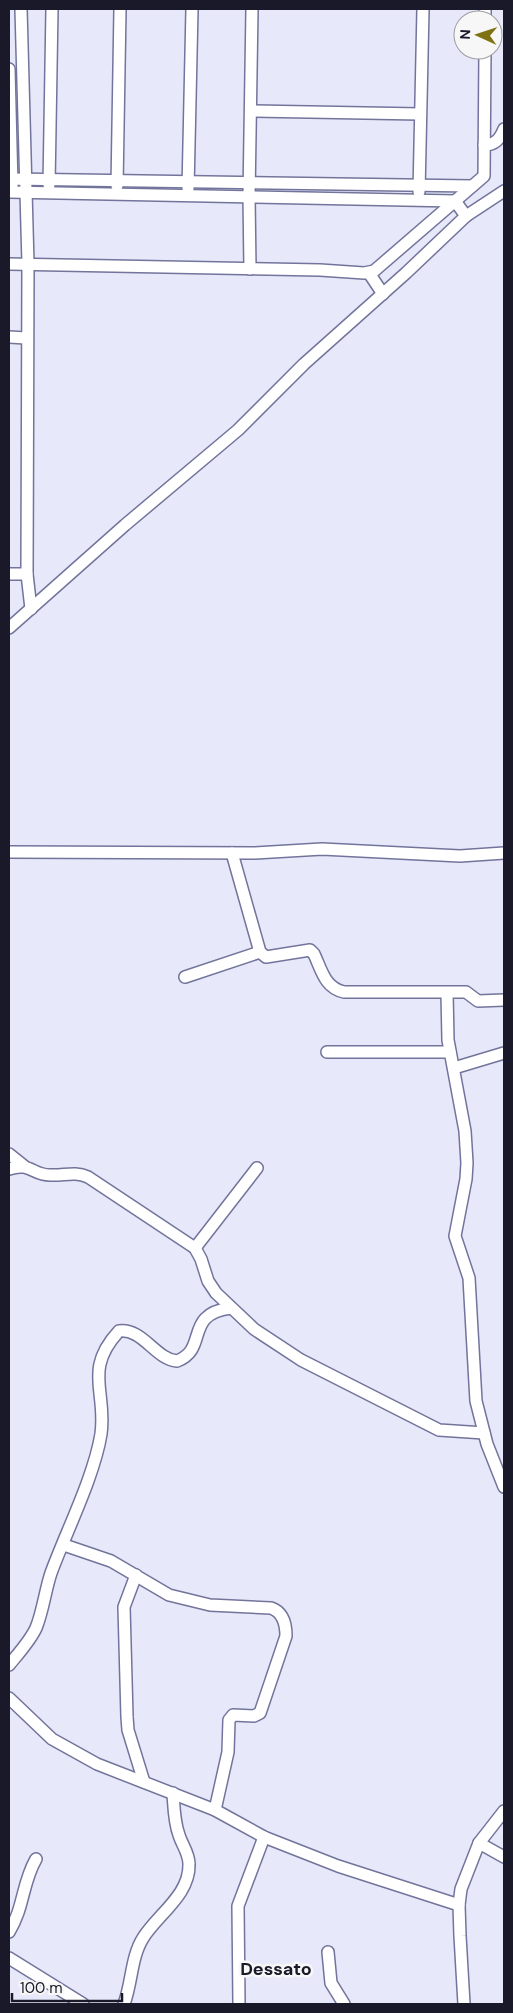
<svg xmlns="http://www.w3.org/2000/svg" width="513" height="2013" font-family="'DM Sans',sans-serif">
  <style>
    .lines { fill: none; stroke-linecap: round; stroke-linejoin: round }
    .minor-casing { stroke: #72749b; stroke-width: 14 }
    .minor { stroke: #fff; stroke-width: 11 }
    .labels { text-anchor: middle; stroke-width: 5; stroke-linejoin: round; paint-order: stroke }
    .quarter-label { font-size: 18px; font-weight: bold; fill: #191929; stroke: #f7f7f7 }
  </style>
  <rect width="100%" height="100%" fill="#e7e8fa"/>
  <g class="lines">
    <defs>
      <g id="minor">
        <polyline points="21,9 28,264 27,574 31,609"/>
        <polyline points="485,20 485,9"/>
        <polyline points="9,69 12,186"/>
        <polyline points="251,111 420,114"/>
        <path d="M 484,145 C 495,145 500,139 504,129"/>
        <polyline points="9,181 12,179 472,186"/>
        <polyline points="49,185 52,9"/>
        <polyline points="117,186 120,9"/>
        <polyline points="188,189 192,9"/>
        <polyline points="9,192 455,201 466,216"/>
        <polyline points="419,192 423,9"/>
        <polyline points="9,264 320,270 364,273 374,271 484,176 485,50"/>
        <polyline points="250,269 249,196 252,9"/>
        <polyline points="369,273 383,294"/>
        <polyline points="9,337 26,338"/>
        <polyline points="9,574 27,574"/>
        <polyline points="9,628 125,525 238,430 304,364 406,273 466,216 504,191"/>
        <polyline points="9,852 255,853 322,849 460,856 504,853"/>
        <path d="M 232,853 L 260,952 L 266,957 L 310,950 L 314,954 C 322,971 325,988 344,992 L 466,992 L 478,1001 L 504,1000"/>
        <polyline points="185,977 260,952"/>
        <polyline points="447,993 448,1040 465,1131 467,1163 466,1179 455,1236 469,1278 476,1401 487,1444 504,1487"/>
        <polyline points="327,1052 450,1052"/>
        <polyline points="454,1068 504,1053"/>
        <polyline points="9,1154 24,1166"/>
        <path d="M 9,1169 C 31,1162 32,1175 50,1175 C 64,1176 74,1171 88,1177 L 195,1248 L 201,1259 L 208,1281 L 216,1293 L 254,1329 L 301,1360 L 439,1430 L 484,1433"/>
        <polyline points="195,1248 257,1168"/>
        <path d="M 64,1545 L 111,1561 L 169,1595 L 210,1605 L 271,1608 C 283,1612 286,1624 286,1636 L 260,1713 L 254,1716 L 233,1715 L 229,1720 L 228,1752 L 215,1810"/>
        <polyline points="136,1575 124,1607 127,1717 128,1730 144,1782"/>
        <path d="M 9,1665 C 18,1654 30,1641 36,1628 C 43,1611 45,1591 51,1573 C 66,1532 94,1477 101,1434 C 107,1391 83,1370 119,1331 C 143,1328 155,1359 177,1361 C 209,1349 183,1314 231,1308"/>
        <polyline points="9,1698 52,1739 97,1764 215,1810 264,1837 338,1866 459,1905"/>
        <polyline points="479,1843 504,1857"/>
        <path d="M 9,1932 C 24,1908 22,1883 36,1859"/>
        <polyline points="328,1952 331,1983 344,2004"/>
        <polyline points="9,1958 83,2004"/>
        <path d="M 124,2004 C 132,1983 131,1957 143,1938 C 158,1914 190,1895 189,1864 C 189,1853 182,1845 179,1835 C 174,1822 174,1807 173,1793"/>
        <polyline points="239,2004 238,1906 264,1837"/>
        <polyline points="464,2004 460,1936 459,1905 461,1889 479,1843 504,1811"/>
      </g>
    </defs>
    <use href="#minor" class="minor-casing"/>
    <use href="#minor" class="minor"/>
  </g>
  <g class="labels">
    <g class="quarter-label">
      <text x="276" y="1975">Dessato</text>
    </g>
  </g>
  <rect width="513" height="2013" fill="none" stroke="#191929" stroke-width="20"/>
  <g transform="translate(478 35) rotate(273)"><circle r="24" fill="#f7f7f7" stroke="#9e9ea5"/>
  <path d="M0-4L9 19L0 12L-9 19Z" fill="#7f7213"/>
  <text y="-8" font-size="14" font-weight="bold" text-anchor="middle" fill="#191929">N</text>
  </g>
  <path d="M12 1993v8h110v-8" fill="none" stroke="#191929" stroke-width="2.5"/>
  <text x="20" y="1993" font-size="15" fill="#191929" stroke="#f7f7f7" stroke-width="4" paint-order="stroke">100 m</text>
</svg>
